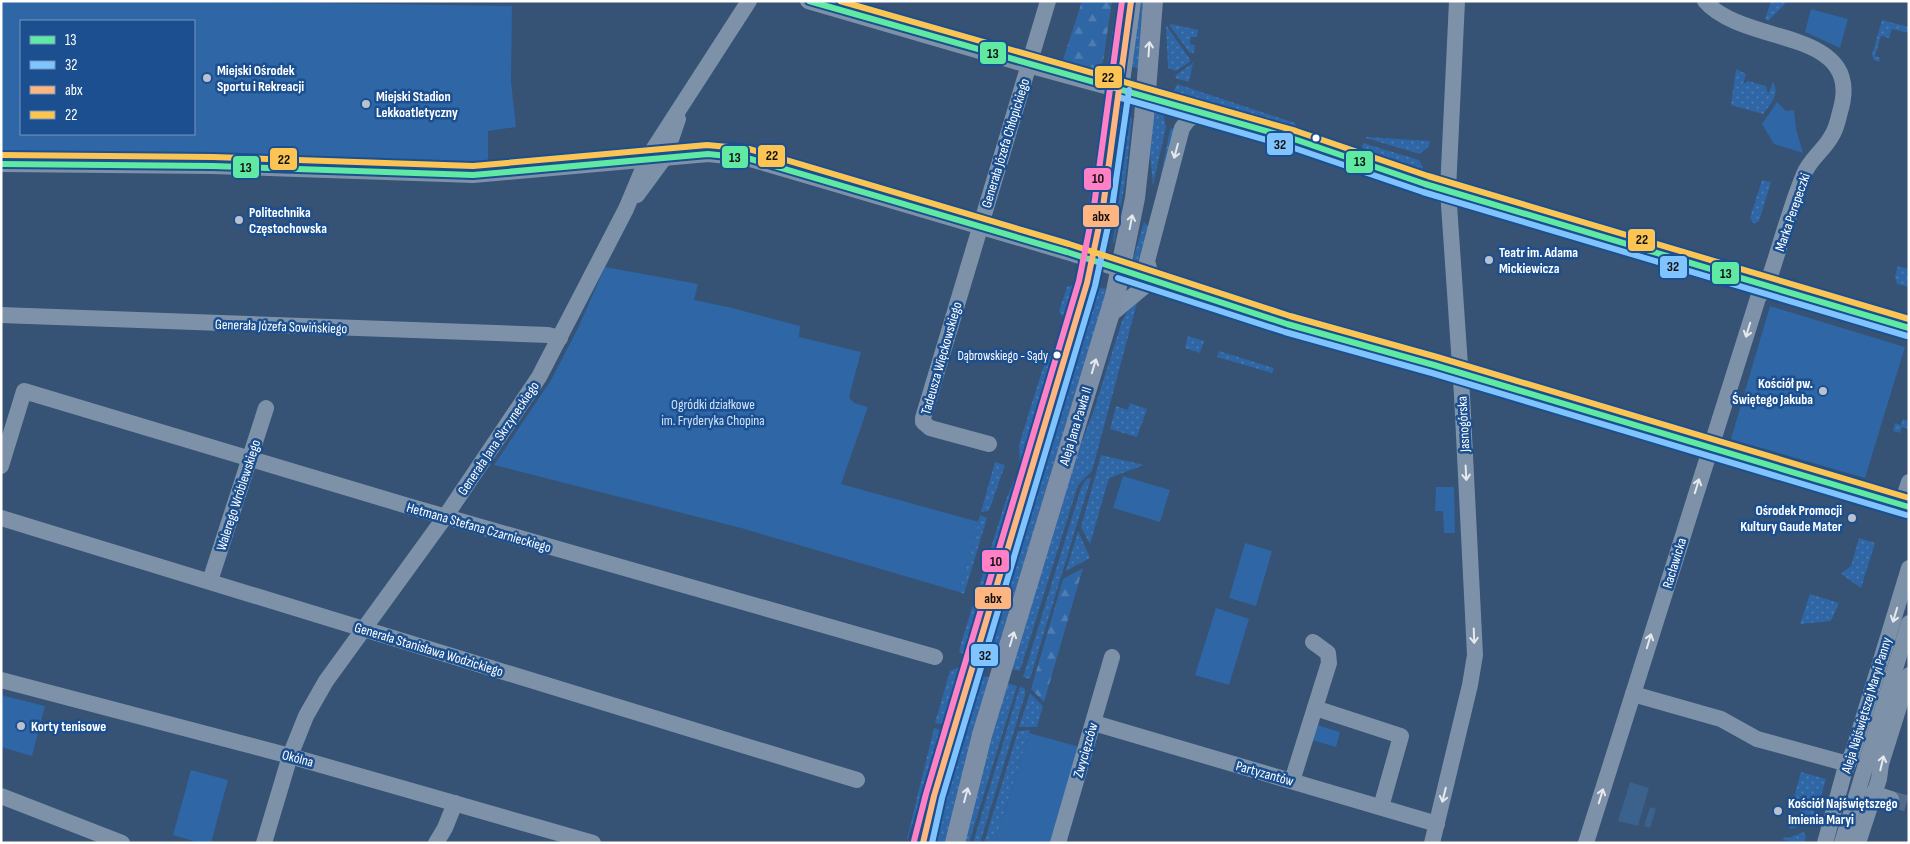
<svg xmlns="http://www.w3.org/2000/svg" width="1910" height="844" font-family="'Sofia Sans Condensed',sans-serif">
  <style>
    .grass { fill: url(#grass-dots) }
    .forest { fill: url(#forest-firs) }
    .green { fill: #2f66a5; fill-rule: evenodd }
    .water { fill: #3b618d }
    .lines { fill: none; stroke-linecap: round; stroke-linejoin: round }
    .minor-tunnel { stroke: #546c89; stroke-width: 16; stroke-dasharray: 16 8; stroke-linecap: butt }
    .minor { stroke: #7d92a8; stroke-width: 16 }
    .major { stroke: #7d8ea7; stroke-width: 20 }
    .bus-1-casing { stroke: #1b4f8f; stroke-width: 10 }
    .bus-2-casing { stroke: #1b4f8f; stroke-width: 10 }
    .bus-3-casing { stroke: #1b4f8f; stroke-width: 10 }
    .bus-4-casing { stroke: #1b4f8f; stroke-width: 10 }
    .bus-5-casing { stroke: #1b4f8f; stroke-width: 10 }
    .bus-1 { stroke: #60e9a3; stroke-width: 6 }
    .bus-2 { stroke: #80c4ff; stroke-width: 6 }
    .bus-3 { stroke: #ffb580; stroke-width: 6 }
    .bus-4 { stroke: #fcc553; stroke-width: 6 }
    .bus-5 { stroke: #ff80c5; stroke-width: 6 }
    .oneway { stroke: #e5e8ed }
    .oneway2 { stroke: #e5e9ee }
    .poi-dot { fill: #b9c2ce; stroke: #1b4f8f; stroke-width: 2 }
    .bus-dot { fill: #fff; stroke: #1b4f8f; stroke-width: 2 }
    .labels { text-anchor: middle; stroke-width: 5; stroke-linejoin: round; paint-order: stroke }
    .bus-label { font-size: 13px; fill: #fff; stroke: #1b4f8f; text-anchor: end }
    .poi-label { font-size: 14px; font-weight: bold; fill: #fff; stroke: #1b4f8f; text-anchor: start }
    .street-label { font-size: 14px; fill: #fff; stroke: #1b4f8f }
    .park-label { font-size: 14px; fill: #cfe3fa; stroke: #1b4f8f }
    .line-badge { stroke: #1b4f8f; stroke-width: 2 }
    .pale-badge-label { font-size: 14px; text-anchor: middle; font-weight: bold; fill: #111 }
  </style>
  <defs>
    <pattern id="grass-dots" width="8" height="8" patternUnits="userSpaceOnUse" patternTransform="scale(1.25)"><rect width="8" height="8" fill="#2f66a5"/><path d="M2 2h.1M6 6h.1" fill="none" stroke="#4e7db2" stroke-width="1.8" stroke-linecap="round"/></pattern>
    <pattern id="forest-firs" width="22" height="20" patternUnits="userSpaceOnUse" patternTransform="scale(1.25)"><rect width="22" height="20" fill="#2f66a5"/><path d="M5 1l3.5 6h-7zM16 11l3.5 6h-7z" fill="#4e7db2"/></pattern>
  </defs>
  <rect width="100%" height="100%" fill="#365274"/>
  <g class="grass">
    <polygon points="1117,1 1123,1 1114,65 1108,62"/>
    <polygon points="1140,1 1145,1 1140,68 1131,67"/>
    <polygon points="1771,1 1788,1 1768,21 1765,19"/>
    <polygon points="1882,20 1909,27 1909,33 1892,29 1889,38 1881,36 1875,56 1880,58 1879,62 1874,60 1872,55"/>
    <polygon points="1171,24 1198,30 1197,37 1191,37 1190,44 1195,45 1194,53 1189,52 1170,26"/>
    <polygon points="1166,25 1191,61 1176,71 1168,68"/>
    <polygon points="1193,63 1189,82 1175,78 1176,75"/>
    <path d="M 1736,69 L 1746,74 L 1743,84 L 1748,81 L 1766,86 L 1768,94 L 1773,82 C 1781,95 1769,105 1763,114 L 1731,105 Z"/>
    <polygon points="1177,84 1295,123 1297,129 1173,92"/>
    <polygon points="1105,93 1109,94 1087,250 1082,248"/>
    <polygon points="1154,107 1163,111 1166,127 1153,185 1150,154"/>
    <polygon points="1130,116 1132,119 1125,183 1114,244 1113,241"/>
    <polygon points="1172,128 1178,129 1159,185 1170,130"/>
    <polygon points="1366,137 1430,141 1429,146 1420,154 1366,138"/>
    <polygon points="1363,143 1419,160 1423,167 1423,176 1366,155 1362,149"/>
    <polygon points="1762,180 1771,182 1759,221 1754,224 1750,218"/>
    <polygon points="1144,222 1148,226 1136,269 1132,263"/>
    <polygon points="1898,266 1909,269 1909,287 1897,284 1895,277"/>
    <polygon points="1078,284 1064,316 1061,315 1059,311 1067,287"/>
    <polygon points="1095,287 1107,289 993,664 981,661"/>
    <polygon points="1137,303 1092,471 1078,485 1020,671 1011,669 1078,451 1093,413 1122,321 1129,309"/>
    <polygon points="1188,336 1204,341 1200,353 1185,348"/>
    <polygon points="1219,351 1274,368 1272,373 1217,357"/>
    <polygon points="1047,355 1053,357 1050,378 966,655 959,652 961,643 1006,500 1020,466 1019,445"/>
    <polygon points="1130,403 1147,409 1137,437 1110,429 1116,406 1128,410"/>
    <polygon points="1903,419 1909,421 1908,429 1902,427 1900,433 1893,431 1895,423 1901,425"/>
    <polygon points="1101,455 1144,465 1109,478 1090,544 1081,527"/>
    <polygon points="995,462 1005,465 989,511 981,512"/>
    <polygon points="1091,478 1030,679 1023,677 1081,488 1086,479"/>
    <polygon points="1836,493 1895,511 1894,514 1835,496"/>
    <polygon points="980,515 987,518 964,594 959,592"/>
    <polygon points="1078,531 1090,558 1066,571"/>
    <polygon points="1859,538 1875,543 1861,588 1841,574 1851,566"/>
    <polygon points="1810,594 1839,603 1831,621 1800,624"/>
    <polygon points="957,668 962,669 946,721 939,724 935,723 950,671"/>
    <polygon points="977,674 990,678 945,843 932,843 957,741"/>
    <polygon points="1007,683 1017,686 969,843 963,843 976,788"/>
    <polygon points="1020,686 1025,689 1025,695 980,843 973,843"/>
    <polygon points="1030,693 1043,706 1037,727 1019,727"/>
    <polygon points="934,728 940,730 942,735 906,843"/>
    <polygon points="1030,730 995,843 984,843 1018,731"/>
    <polygon points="1801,772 1826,779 1817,810 1793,801"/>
    <polygon points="1792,803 1814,811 1811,822"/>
    <polygon points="1795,814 1803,823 1803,825 1791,829 1789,827 1793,815"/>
    <polygon points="1804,832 1806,836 1804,843 1783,840 1784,837 1788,838"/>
  </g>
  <g class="forest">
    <polygon points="1082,1 1112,1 1103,62 1095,71 1062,63"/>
    <polygon points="1083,568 1044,702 1031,689 1063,579"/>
  </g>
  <g class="green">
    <path d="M 1,1 L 188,1 L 512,6 L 511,82 L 516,127 L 488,131 L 488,165 L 469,166 L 215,153 L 60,152 L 56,155 L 1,154 ZM 194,21 L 194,134 L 21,134 L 21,21 Z"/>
    <polygon points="1811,9 1848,19 1840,48 1805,32"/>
    <polygon points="1777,102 1786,111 1794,110 1796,129 1803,153 1774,144 1762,124"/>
    <polygon points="605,267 698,284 694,300 732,308 800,326 799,337 861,352 849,397 854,403 868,407 841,484 979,522 959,592 741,528 494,465 551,380 578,328"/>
    <polygon points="1770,306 1905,347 1865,478 1731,439"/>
    <polygon points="1123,476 1170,490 1160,522 1113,508"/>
    <polygon points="1436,487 1454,487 1455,533 1444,533 1443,511 1435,511"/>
    <polygon points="1245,543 1272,551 1256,606 1229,598"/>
    <polygon points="1216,608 1249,619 1229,685 1195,675"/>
    <polygon points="1,695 45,706 32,756 1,747"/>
    <polygon points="1317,725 1340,732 1336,747 1312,740"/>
    <polygon points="1029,733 1080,747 1052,843 995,843"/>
    <polygon points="191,770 228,780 211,843 200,843 173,835"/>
  </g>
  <g class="water">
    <polygon points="1630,782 1649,788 1638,826 1618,821"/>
    <polygon points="1650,807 1656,809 1650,828 1644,826"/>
  </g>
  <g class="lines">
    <polyline class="minor-tunnel" points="1891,799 1909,804"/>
    <g class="minor">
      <polyline points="808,1 1028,65 1201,112 1294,139 1425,184 1909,328"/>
      <polyline points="1,164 213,166 473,175 708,154 747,158 1067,252 1287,324 1434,365 1909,507"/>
      <polyline points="637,195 665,157 678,119"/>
      <polyline points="1152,280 1147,261 1182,128 1188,120 1201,112"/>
      <polyline points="1,315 548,335 560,338"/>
      <polyline points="1110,315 1152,280"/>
      <polyline points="989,444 930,428 923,422 923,418 1048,1"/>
      <polyline points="1,466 24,391 408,506 935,657"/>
      <polyline points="1905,494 1909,482"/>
      <polyline points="1,518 857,780"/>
      <polyline points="210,581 266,408"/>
      <polyline points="1,680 290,756 593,843"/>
      <polyline points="1633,694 1721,719 1757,739 1848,764"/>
      <polyline points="1315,708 1401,736 1381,807"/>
      <polyline points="1094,723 1437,824"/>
      <polyline points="1292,781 1329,663 1328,653 1313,642"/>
      <polyline points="1873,793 1891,799"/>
      <polyline points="1,796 122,843"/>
      <polyline points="264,843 290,756 306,716 326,681 445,517 539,377 626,209 647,159 749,1"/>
      <polyline points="436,843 445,828 455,803"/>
      <polyline points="1058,843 1112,657"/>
      <polyline points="1432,843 1470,685 1475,655 1462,395 1448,190 1457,1"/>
      <path d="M 1586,843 L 1758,298 L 1767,285 C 1780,248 1789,210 1804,174 C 1810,159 1824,150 1831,137 C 1836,130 1838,121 1840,112 C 1852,73 1833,54 1798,42 C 1770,32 1724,24 1705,1"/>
      <polyline points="1825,843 1844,773 1853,752 1909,568"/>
      <polyline points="1842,843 1909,623"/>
      <polyline points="1858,843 1879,779 1881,764 1909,675"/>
    </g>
    <g class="major">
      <polyline points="923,843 934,796 972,667 1087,283 1103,207 1131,1"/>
      <polyline points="955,843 982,735 1115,296 1135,198 1144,117 1153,1"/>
    </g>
    <defs>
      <g id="bus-1">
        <polyline points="809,1 1294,139 1425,184 1909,328"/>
        <polyline points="1,164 213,166 473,175 708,154 747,158 1067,252 1287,324 1434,365 1909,507"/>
      </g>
      <g id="bus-2">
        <polyline points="1118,97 1291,147 1423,192 1907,336"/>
        <polyline points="1118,278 1285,332 1432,373 1906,515"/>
        <polyline points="932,843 942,798 1095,286 1112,208 1129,90"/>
      </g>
      <polyline id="bus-3" points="923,843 934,796 1087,283 1103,207 1131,1"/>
      <g id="bus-4">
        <polyline points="840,1 1296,131 1428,176 1909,319"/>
        <polyline points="1,155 213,157 473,166 707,145 749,149 1069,244 1290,316 1437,357 1909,498"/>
      </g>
      <polyline id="bus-5" points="914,841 926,794 1079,281 1094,206 1122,1"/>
    </defs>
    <use href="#bus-1" class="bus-1-casing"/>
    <use href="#bus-2" class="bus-2-casing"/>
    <use href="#bus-3" class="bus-3-casing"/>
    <use href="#bus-4" class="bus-4-casing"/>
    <use href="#bus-5" class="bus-5-casing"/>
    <use href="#bus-1" class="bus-1"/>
    <use href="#bus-2" class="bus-2"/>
    <use href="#bus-3" class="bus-3"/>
    <use href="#bus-4" class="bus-4"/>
    <use href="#bus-5" class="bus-5"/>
  </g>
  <defs><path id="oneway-shaft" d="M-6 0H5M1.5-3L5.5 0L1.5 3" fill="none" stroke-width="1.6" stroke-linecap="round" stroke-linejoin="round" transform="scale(1.25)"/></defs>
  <g class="oneway">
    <use href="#oneway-shaft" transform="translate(1149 49) rotate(-86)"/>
    <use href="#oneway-shaft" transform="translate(1131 222) rotate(-79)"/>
    <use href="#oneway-shaft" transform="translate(1094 366) rotate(-73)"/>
    <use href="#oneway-shaft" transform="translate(1012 639) rotate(-73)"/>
    <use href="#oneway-shaft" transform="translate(966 795) rotate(-75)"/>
  </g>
  <g class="oneway2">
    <use href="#oneway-shaft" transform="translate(1176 151) rotate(105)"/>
    <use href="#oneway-shaft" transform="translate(1748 330) rotate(107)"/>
    <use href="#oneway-shaft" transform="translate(1466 473) rotate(87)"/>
    <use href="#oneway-shaft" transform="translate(1697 486) rotate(-73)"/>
    <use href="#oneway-shaft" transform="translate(1895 615) rotate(107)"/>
    <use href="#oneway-shaft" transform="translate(1474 636) rotate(88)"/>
    <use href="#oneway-shaft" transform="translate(1649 641) rotate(-73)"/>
    <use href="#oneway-shaft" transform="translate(1882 763) rotate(-77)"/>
    <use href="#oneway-shaft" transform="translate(1444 795) rotate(104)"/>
    <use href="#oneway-shaft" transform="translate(1601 796) rotate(-73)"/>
  </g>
  <g class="poi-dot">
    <circle cx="207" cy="78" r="5"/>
    <circle cx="366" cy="104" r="5"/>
    <circle cx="239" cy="220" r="5"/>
    <circle cx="1489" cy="260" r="5"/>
    <circle cx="1823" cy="391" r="5"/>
    <circle cx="1852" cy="518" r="5"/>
    <circle cx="21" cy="726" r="5"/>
    <circle cx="1778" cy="811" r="5"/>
  </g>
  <g class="bus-dot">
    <circle cx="1316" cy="138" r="4.5"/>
    <circle cx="1057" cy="355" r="4.5"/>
  </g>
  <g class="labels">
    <g class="bus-label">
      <text x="1048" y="360">Dąbrowskiego - Sądy</text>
    </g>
    <g class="poi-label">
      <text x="217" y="75">Miejski Ośrodek<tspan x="217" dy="16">Sportu i Rekreacji</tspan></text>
      <text x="376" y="101">Miejski Stadion<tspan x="376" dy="16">Lekkoatletyczny</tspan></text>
      <text x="249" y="217">Politechnika<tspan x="249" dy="16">Częstochowska</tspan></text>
      <text x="1499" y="257">Teatr im. Adama<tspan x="1499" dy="16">Mickiewicza</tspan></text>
      <text x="1813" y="388" text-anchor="end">Kościół pw.<tspan x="1813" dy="16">Świętego Jakuba</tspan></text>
      <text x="1842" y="515" text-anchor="end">Ośrodek Promocji<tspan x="1842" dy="16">Kultury Gaude Mater</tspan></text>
      <text x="31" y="731">Korty tenisowe</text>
      <text x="1788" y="808">Kościół Najświętszego<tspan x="1788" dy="16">Imienia Maryi</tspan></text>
    </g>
    <g class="street-label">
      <text transform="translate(1005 143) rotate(-73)" y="5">Generała Józefa Chłopickiego</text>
      <text transform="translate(1792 212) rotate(-71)" y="5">Marka Perepeczki</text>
      <text transform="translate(281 326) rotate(2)" y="5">Generała Józefa Sowińskiego</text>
      <text transform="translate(941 358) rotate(-74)" y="5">Tadeusza Więckowskiego</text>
      <text transform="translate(1463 424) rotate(-93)" y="5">Jasnogórska</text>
      <text transform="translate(1075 426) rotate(-73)" y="5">Aleja Jana Pawła II</text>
      <text transform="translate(498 438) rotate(-56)" y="5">Generała Jana Skrzyneckiego</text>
      <text transform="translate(238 495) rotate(-72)" y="5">Walerego Wróblewskiego</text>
      <text transform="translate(479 527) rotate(16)" y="5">Hetmana Stefana Czarnieckiego</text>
      <text transform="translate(1674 563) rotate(-73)" y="5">Racławicka</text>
      <text transform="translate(429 649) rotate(17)" y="5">Generała Stanisława Wodzickiego</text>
      <text transform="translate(1866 705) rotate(-73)" y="5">Aleja Najświętszej Maryi Panny</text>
      <text transform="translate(1085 750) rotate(-74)" y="5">Zwycięzców</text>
      <text transform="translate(298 758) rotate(15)" y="5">Okólna</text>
      <text transform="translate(1265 773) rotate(16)" y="5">Partyzantów</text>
    </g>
    <g class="park-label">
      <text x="713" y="409">Ogródki działkowe<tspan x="713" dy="16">im. Fryderyka Chopina</tspan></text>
    </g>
  </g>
  <g class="line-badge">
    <rect x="979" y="41" width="28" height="24" rx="5" fill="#60e9a3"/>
    <rect x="1094" y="65" width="29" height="24" rx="5" fill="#fcc553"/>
    <rect x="1266" y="132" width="28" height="24" rx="5" fill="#80c4ff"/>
    <rect x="757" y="144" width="29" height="24" rx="5" fill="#fcc553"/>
    <rect x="721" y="145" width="28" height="24" rx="5" fill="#60e9a3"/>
    <rect x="269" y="147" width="29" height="24" rx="5" fill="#fcc553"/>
    <rect x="1345" y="150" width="29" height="24" rx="5" fill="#60e9a3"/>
    <rect x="232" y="155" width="28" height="24" rx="5" fill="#60e9a3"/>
    <rect x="1083" y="167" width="29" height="24" rx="5" fill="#ff80c5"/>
    <rect x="1082" y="204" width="38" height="24" rx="5" fill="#ffb580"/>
    <rect x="1627" y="228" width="29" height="24" rx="5" fill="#fcc553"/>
    <rect x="1659" y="255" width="29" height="24" rx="5" fill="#80c4ff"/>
    <rect x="1711" y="261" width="29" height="24" rx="5" fill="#60e9a3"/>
    <rect x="981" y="549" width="29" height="24" rx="5" fill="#ff80c5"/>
    <rect x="974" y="586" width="38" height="24" rx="5" fill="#ffb580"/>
    <rect x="970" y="643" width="29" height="24" rx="5" fill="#80c4ff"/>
  </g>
  <g class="pale-badge-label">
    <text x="993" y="58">13</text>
    <text x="1108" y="82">22</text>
    <text x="1280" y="149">32</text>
    <text x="772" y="160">22</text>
    <text x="735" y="162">13</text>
    <text x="284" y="164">22</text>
    <text x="1360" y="166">13</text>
    <text x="246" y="172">13</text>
    <text x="1098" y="183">10</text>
    <text x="1101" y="221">abx</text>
    <text x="1642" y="244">22</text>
    <text x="1673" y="271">32</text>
    <text x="1726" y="278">13</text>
    <text x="996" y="566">10</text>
    <text x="993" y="603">abx</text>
    <text x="985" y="660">32</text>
  </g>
  <rect width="1910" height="844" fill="none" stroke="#ffffff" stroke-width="5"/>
  <rect x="20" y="20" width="175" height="115" fill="#1b4f8f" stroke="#7695bc"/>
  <rect x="30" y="36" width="25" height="8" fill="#60e9a3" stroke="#7695bc"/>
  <text x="65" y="45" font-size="15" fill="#ffffff">13</text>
  <rect x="30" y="61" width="25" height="8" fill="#80c4ff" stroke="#7695bc"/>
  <text x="65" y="70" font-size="15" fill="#ffffff">32</text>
  <rect x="30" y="86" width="25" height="8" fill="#ffb580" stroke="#7695bc"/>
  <text x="65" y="95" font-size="15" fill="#ffffff">abx</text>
  <rect x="30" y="111" width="25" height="8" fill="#fcc553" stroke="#7695bc"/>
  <text x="65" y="120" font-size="15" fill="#ffffff">22</text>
</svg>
